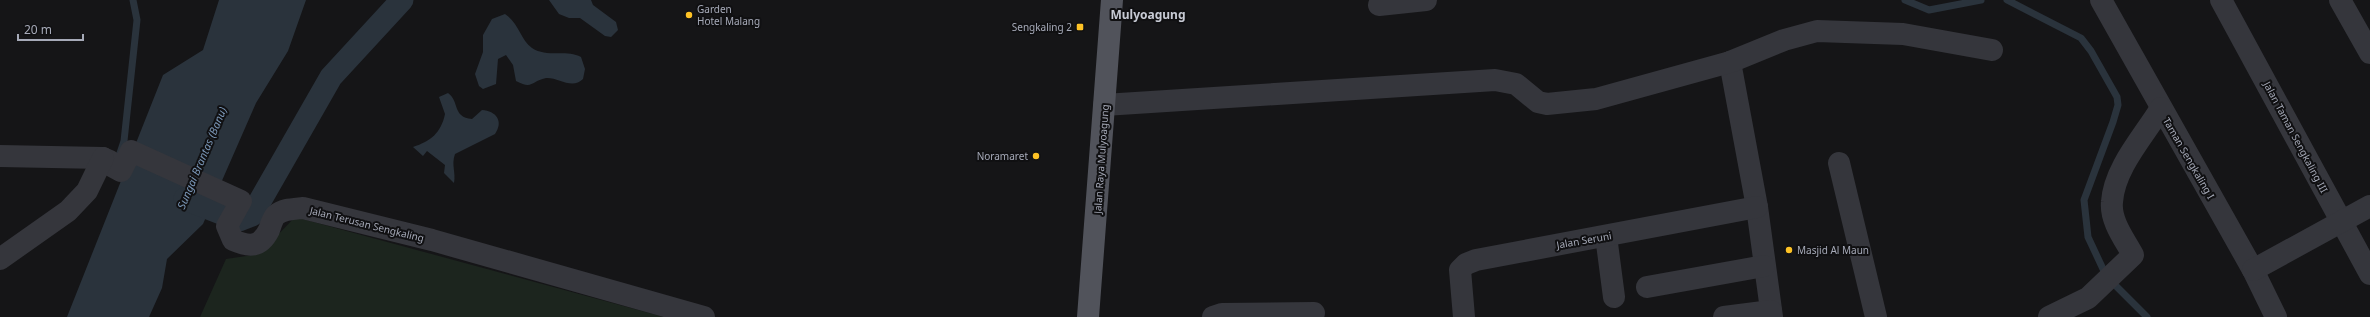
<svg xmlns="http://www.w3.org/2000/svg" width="2370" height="317" font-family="'Noto Sans',sans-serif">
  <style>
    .green { fill: #1c251e }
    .water { fill: #2a333c }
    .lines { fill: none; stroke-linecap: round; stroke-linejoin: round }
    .stream { stroke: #2a333c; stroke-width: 7 }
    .canal { stroke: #2a333c; stroke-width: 23 }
    .minor { stroke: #35363c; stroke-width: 22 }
    .primary { stroke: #51535b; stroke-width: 22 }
    .poi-dot { fill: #fec225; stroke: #101012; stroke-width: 1.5 }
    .labels { text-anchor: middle; stroke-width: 4; stroke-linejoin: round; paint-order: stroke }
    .poi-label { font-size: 10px; fill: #a6aab8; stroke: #101012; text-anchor: start }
    .street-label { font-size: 10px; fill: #a6aab8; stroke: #101012 }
    .water-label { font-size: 11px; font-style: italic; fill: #7a96b6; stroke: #101012 }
    .quarter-label { font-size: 12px; font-weight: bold; fill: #c7cad4; stroke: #101012 }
  </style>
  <rect width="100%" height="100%" fill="#151517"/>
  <polygon class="green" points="295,217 664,317 200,317 226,259 253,255 273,240"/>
  <g class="water">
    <polygon points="219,0 306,0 288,51 256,103 203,224 167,259 162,288 149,317 67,317 163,75 203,50"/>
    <polygon points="549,0 591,0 593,5 616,22 618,30 611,37 605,36 580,18 569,18 559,14"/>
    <path d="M 505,14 C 519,23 520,39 532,48 C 547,58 566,49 581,57 L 585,69 L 583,79 C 572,90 558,77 546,78 C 531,81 533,90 516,81 L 513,65 L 506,55 L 498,59 L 496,84 L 483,89 L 479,86 L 475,74 L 483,52 L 483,35 L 492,19 Z"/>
    <path d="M 448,93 C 460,102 452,117 472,119 L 482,110 C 496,111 504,121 495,134 L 455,154 C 451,165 456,172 454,183 L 444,173 L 445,165 L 427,151 L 423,156 L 413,147 C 431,141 441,133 445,114 L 439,97 Z"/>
  </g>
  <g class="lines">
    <g class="stream">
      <polyline points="1905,0 1929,10 1981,0"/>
      <polyline points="2007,0 2081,38 2091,51 2117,97 2118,105 2113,122 2084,200 2088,237 2103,269 2116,286 2147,317"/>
      <polyline points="120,153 124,141 137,20 133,0"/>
    </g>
    <polyline class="canal" points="185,199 239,220 252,215 331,77 402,0"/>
    <g class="minor">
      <polyline points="2101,0 2253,270 2276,317"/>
      <polyline points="2221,0 2370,274"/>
      <polyline points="2340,0 2370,53"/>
      <polyline points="1379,5 1426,0"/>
      <polyline points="1730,62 1757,207 1772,317"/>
      <polyline points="1104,105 1495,80 1516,84 1538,102 1547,104 1596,99 1730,62 1784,40 1817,31 1903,34 1992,50"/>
      <path d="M 0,156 L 103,158 L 110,161 L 110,165 L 121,171 L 131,151 L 241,201 L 227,226 L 233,240 C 249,247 260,248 269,230 C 271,225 272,219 276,215 C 283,209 293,209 303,208 L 432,240 L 704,317"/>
      <polyline points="1839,163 1876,317"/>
      <polyline points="1606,236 1614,297"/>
      <polyline points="0,259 68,211 87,191 103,158"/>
      <polyline points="2253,270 2370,206"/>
      <polyline points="1647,287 1764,266"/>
      <polyline points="1213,317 1222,314 1314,313"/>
      <polyline points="1464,317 1460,270 1466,264 1476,260 1757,207"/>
      <polyline points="1724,317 1771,311"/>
      <path d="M 2049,317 L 2088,298 L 2133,255 C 2125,240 2110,221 2112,202 C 2114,168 2144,136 2161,108"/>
    </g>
    <polyline class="primary" points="1088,317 1112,0"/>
  </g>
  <g class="poi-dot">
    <circle cx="689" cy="15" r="4"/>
    <rect x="1076" y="23" width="8" height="8" rx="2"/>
    <circle cx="1036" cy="156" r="4"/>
    <circle cx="1789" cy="250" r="4"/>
  </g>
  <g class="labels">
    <g class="poi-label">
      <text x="697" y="13">Garden<tspan x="697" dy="12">Hotel Malang</tspan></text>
      <text x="1072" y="31" text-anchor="end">Sengkaling 2</text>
      <text x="1028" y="160" text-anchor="end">Noramaret</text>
      <text x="1797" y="254">Masjid Al Maun</text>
    </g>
    <g class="street-label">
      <text transform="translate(2296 137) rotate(62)" y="4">Jalan Taman Sengkaling III</text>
      <text transform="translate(2189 158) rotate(60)" y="4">Taman Sengkaling I</text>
      <text transform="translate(1101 159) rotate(-86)" y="4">Jalan Raya Mulyoagung</text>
      <text transform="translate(367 224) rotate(14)" y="4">Jalan Terusan Sengkaling</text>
      <text transform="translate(1584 240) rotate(-10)" y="4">Jalan Seruni</text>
    </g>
    <g class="water-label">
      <text transform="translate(202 158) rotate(-67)" y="4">Sungai Brantas (Banu)</text>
    </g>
    <g class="quarter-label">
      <text x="1148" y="19">Mulyoagung</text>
    </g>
  </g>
  <path d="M18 34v6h65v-6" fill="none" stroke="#a6aab8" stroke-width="2"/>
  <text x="24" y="34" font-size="12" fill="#a6aab8" stroke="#101012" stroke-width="3" paint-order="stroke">20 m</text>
</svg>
